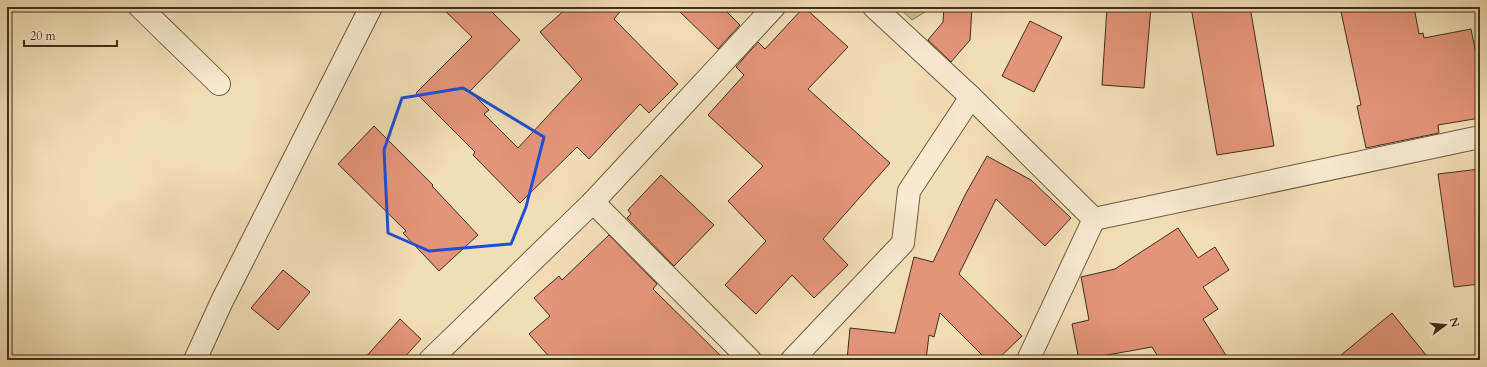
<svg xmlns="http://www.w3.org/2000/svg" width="1487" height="367" font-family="Cardo,serif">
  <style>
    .green { fill: #c2bf88; stroke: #807752 }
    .building { fill: #e3957a; stroke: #3f2f1b }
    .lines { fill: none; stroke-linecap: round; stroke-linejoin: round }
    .minor-casing { stroke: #6c5b42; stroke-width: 24 }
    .minor { stroke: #f7ead0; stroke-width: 22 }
    .marked { fill: none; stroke: #1d4ed8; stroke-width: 3; stroke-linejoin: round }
  </style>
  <rect width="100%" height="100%" fill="#f2deb6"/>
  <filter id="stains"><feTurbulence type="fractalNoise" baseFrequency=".005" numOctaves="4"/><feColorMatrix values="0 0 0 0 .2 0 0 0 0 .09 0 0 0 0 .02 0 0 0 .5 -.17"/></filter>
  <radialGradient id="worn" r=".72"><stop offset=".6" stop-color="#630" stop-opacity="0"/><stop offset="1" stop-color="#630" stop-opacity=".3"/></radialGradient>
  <polygon class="green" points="898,7 933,7 912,20"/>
  <g class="building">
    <polygon points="441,7 487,7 520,40 470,91 489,110 484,114 518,148 582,79 540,32 568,7 624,7 614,19 678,84 649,113 640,104 589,159 577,147 520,203 473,155 475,152 416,93 472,37"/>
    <polygon points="675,7 722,7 740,25 718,49"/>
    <polygon points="804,7 848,47 808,89 890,163 823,239 848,265 814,298 792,275 756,314 725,285 766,241 728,201 763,166 708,115 744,75 736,67 758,42 765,49"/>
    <polygon points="944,7 972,7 970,40 951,62 928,40 943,22"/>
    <polygon points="1107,7 1151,7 1144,88 1102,85"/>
    <polygon points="1191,7 1250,7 1274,146 1217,155"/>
    <polygon points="1340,7 1414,7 1419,34 1423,33 1424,38 1471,29 1480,74 1480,118 1438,125 1439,133 1366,148 1357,106 1361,105"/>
    <polygon points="1030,21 1062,37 1034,92 1002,76"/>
    <polygon points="374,126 433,185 432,186 478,235 439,271 403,233 406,231 338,164"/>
    <polygon points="987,156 1031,180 1071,218 1045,246 996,199 959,274 1022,336 997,360 987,360 940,313 934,337 929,335 926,360 847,360 850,328 895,333 914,257 933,262 965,195"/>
    <polygon points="1480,169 1480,284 1454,287 1438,174"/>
    <polygon points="661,175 714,225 674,266 627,218 631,214 628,210"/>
    <polygon points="1178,228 1198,258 1215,247 1229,270 1203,287 1218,309 1203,319 1229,360 1160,360 1152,347 1079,360 1072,324 1089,320 1081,277 1115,269"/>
    <polygon points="609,235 657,284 653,289 725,360 552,360 529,334 550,316 534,298 559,276 562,280"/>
    <polygon points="283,270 310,292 278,330 251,308"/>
    <polygon points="1392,313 1430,360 1335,360"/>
    <polygon points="400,319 421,339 402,360 363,360"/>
  </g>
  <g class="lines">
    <defs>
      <g id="minor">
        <polyline points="140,7 219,84"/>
        <polyline points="874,7 971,97 1094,219"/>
        <polyline points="593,202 750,360"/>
        <polyline points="1094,219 1480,137"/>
        <polyline points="195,360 222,301 371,7"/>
        <polyline points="430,360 593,202 774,7"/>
        <polyline points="792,360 903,243 909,191 971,97"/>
        <polyline points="1028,360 1094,219"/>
      </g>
    </defs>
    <use href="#minor" class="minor-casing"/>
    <use href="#minor" class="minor"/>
  </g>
  <path class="marked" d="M 463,88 L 544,137 L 526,207 L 511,244 L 429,251 L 388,233 L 384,150 L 402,98 Z"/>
  <rect width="1487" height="367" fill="none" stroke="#f2deb6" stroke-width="24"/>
  <rect x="8" y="8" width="1471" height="351" fill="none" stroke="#3f2f1b" stroke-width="2"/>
  <rect x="12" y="12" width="1463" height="343" fill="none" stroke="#3f2f1b"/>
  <g transform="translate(1445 325) rotate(74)" stroke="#f7ead0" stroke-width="3" paint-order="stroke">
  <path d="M0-3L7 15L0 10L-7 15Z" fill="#3f2f1b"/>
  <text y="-6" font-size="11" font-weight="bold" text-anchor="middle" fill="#3f2f1b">N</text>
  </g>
  <path d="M24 40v6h93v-6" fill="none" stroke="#3f2f1b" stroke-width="2"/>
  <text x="30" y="40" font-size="12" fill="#3f2f1b" stroke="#f7ead0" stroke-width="3" paint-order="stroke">20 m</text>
  <rect width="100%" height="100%" filter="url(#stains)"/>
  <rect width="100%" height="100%" fill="url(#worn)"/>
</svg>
